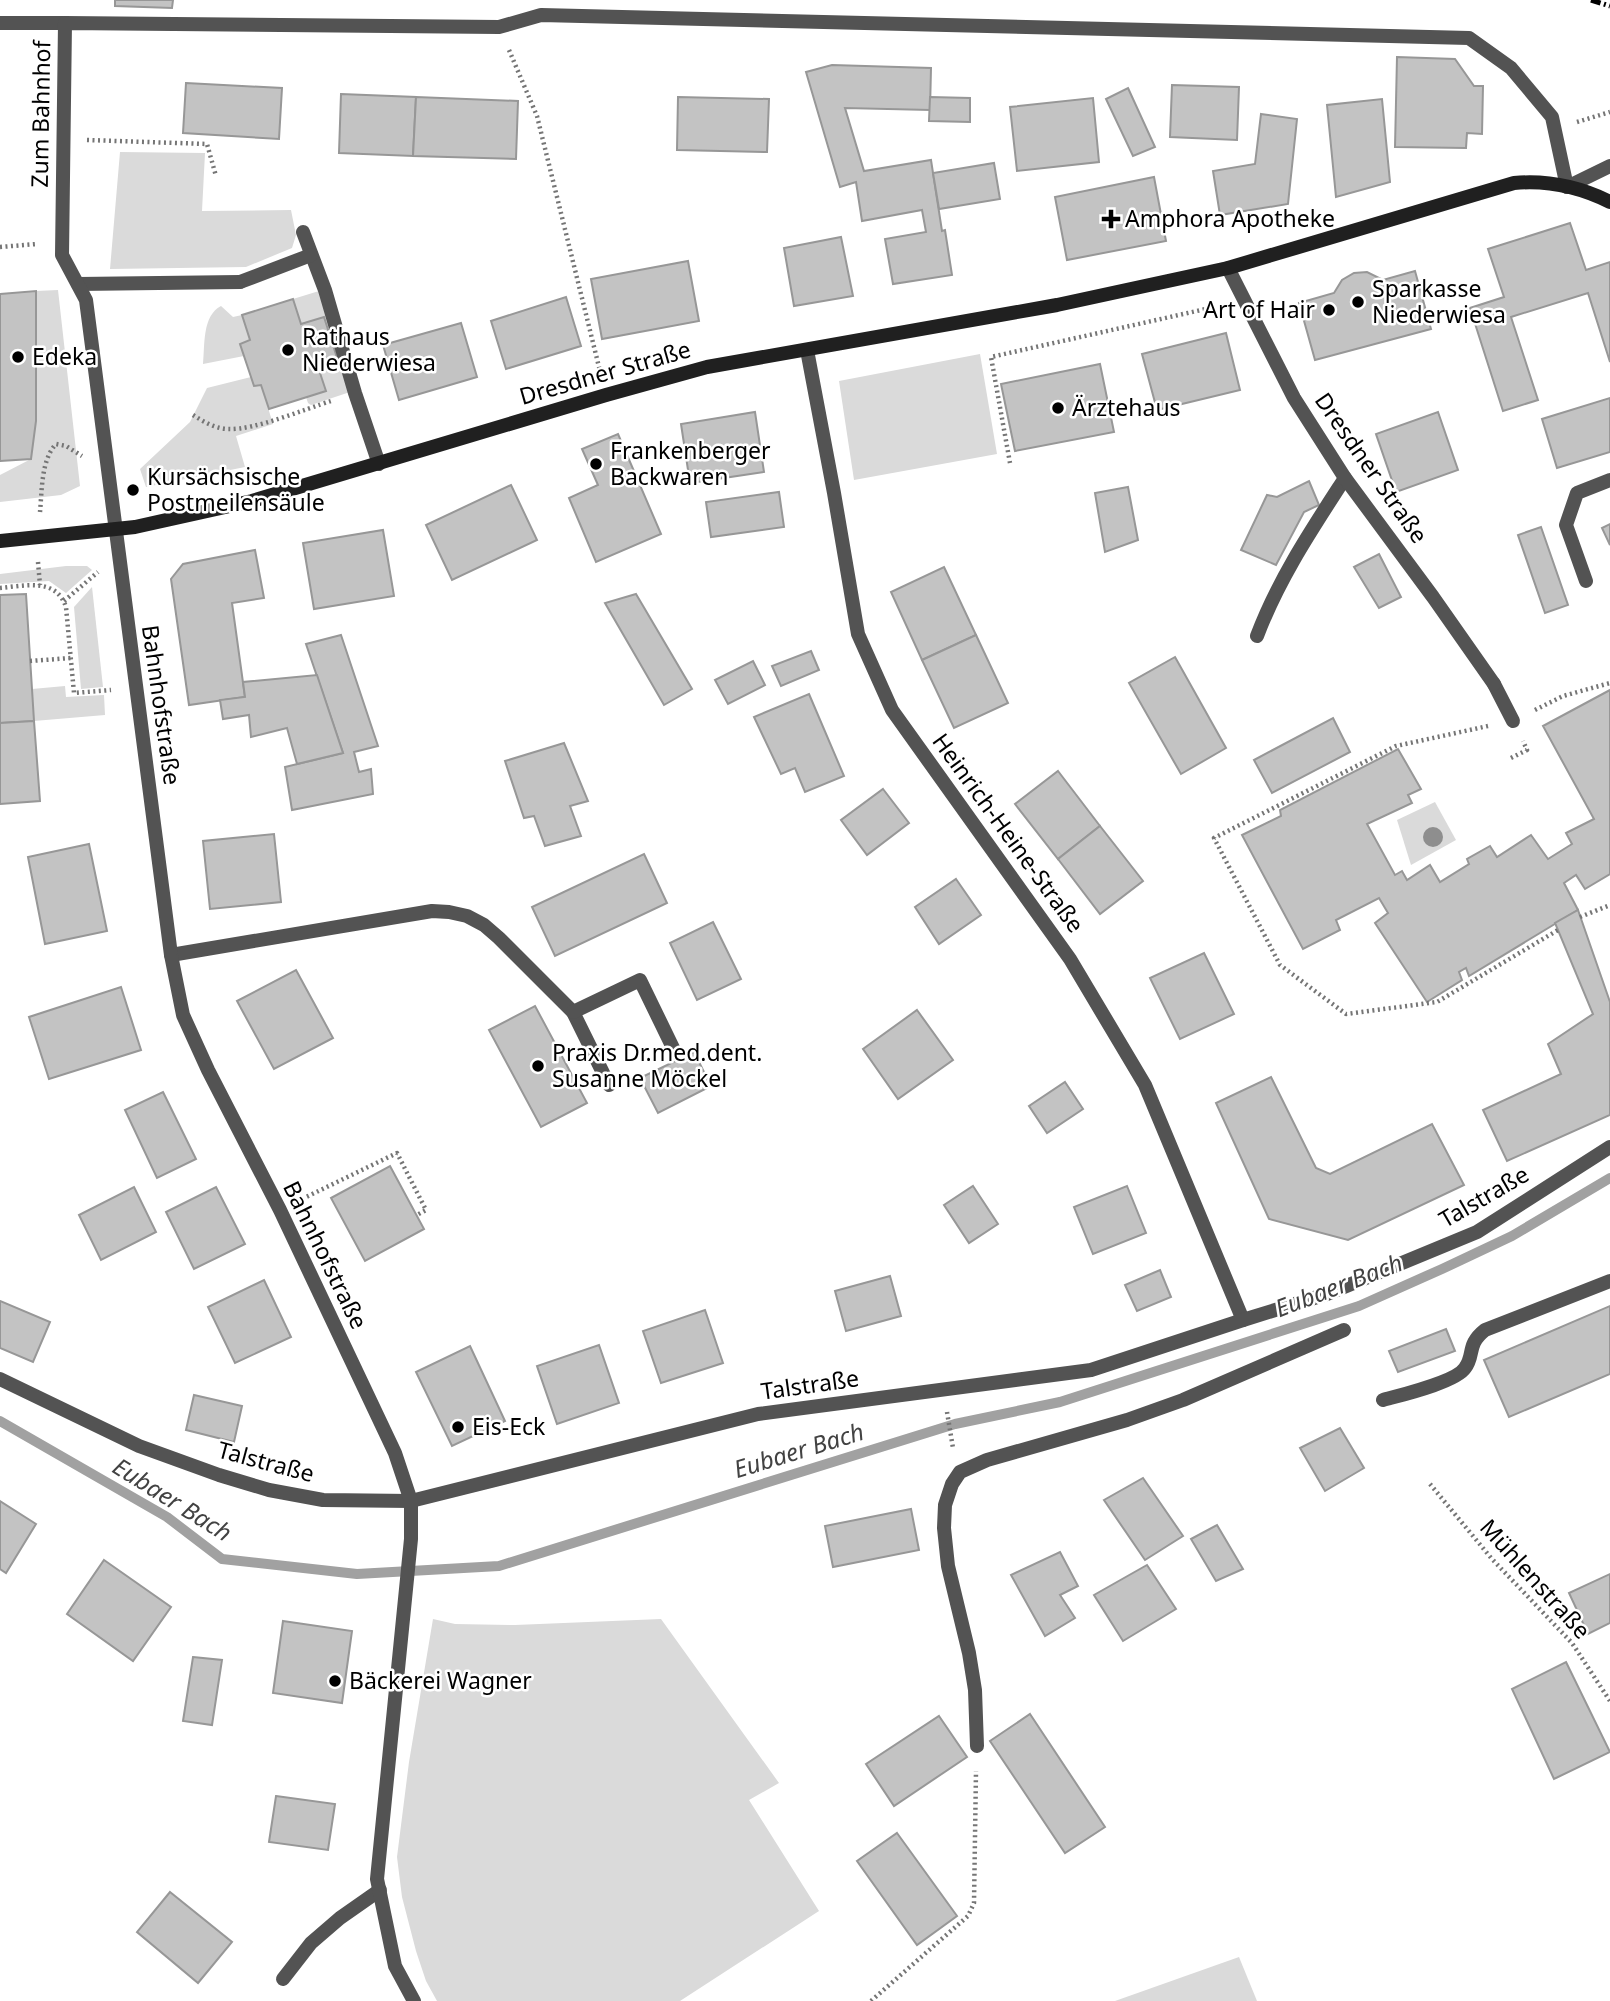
<svg xmlns="http://www.w3.org/2000/svg" width="1610" height="2001" font-family="'Noto Sans',sans-serif">
  <style>
    .green { fill: #dadada }
    .lines { fill: none; stroke-linecap: round; stroke-linejoin: round }
    .stream { stroke: #a1a1a1; stroke-width: 10 }
    .building { fill: #c3c3c3; stroke: #979797; stroke-width: 2 }
    .path { stroke: #757575; stroke-width: 4.5; stroke-dasharray: 2 3.5; stroke-linecap: butt }
    .lane { stroke: #535353; stroke-width: 14 }
    .street { stroke: #535353; stroke-width: 14 }
    .secondary { stroke: #202020; stroke-width: 14 }
    .rail { stroke: #000; stroke-width: 5; stroke-dasharray: 10 3.5 2 3.5; stroke-linecap: butt }
    .tree { fill: #8e8e8e }
    .poi-dot { fill: #000; stroke: #fff; stroke-width: 2.5 }
    .labels { text-anchor: middle; stroke-width: 5; stroke-linejoin: round; paint-order: stroke }
    .street-label { font-size: 23px; fill: #000; stroke: #fff }
    .poi-label { font-size: 23px; fill: #000; stroke: #fff; text-anchor: start }
    .water-label { font-size: 24px; font-style: italic; fill: #424242; stroke: #fff }
  </style>
  <rect width="100%" height="100%" fill="#fff"/>
  <g class="green">
    <polygon points="120,152 205,153 202,211 291,210 296,235 292,248 246,267 110,269"/>
    <polygon points="58,290 80,486 61,495 0,502 0,475 31,459 36,421 36,291"/>
    <polygon points="319,291 350,392 311,405 308,403 306,397 326,391 319,370 339,363 324,317 301,324 293,299"/>
    <path d="M 221,306 L 233,317 L 242,315 L 250,340 L 240,344 L 244,356 L 203,364 C 205,345 202,316 221,306 Z"/>
    <polygon points="980,354 997,454 854,480 839,381"/>
    <polygon points="251,377 254,386 261,385 273,424 236,436 245,467 146,487 140,469 190,422 207,388"/>
    <polygon points="66,566 87,566 92,570 66,593 49,581 0,584 0,574"/>
    <polygon points="92,587 103,687 81,689 74,607"/>
    <polygon points="65,686 66,697 104,695 105,715 34,721 32,689"/>
    <polygon points="1435,802 1456,840 1411,865 1397,820"/>
    <polygon points="433,1619 455,1624 515,1625 661,1619 779,1783 749,1800 819,1911 680,2001 437,2001 426,1981 416,1951 402,1897 397,1857 409,1762"/>
    <polygon points="1239,1957 1257,2001 1115,2001"/>
  </g>
  <g class="lines">
    <polyline class="stream" points="0,1421 167,1517 222,1559 357,1574 499,1566 955,1424 1060,1402 1359,1306 1442,1269 1512,1236 1610,1178"/>
  </g>
  <g class="building">
    <polygon points="115,0 173,0 172,8 115,6"/>
    <polygon points="1397,57 1455,59 1474,86 1483,86 1482,134 1467,133 1466,148 1395,147"/>
    <polygon points="832,65 931,68 930,110 845,108 864,171 931,160 942,231 945,230 952,275 893,284 885,239 926,232 922,210 862,221 856,182 840,187 806,72"/>
    <polygon points="186,83 282,88 279,139 183,133"/>
    <polygon points="1172,85 1239,87 1237,140 1170,137"/>
    <polygon points="1128,88 1155,147 1133,156 1106,99"/>
    <polygon points="341,94 416,97 413,156 339,153"/>
    <polygon points="416,97 518,101 516,159 413,156"/>
    <polygon points="678,97 769,99 767,152 677,150"/>
    <polygon points="930,97 970,98 970,122 929,121"/>
    <polygon points="1093,98 1099,162 1017,171 1010,107"/>
    <polygon points="1382,99 1390,182 1336,197 1327,105"/>
    <polygon points="1261,114 1297,119 1288,204 1220,215 1213,171 1255,164"/>
    <polygon points="994,163 1000,199 939,209 933,173"/>
    <polygon points="1154,177 1166,241 1067,260 1055,197"/>
    <polygon points="1570,223 1586,270 1610,262 1610,362 1588,293 1511,317 1538,400 1503,411 1470,308 1504,297 1488,249"/>
    <polygon points="841,237 853,296 794,306 784,248"/>
    <polygon points="688,261 699,321 602,339 591,279"/>
    <polygon points="1415,271 1431,329 1315,360 1299,303 1334,293 1342,280 1354,273 1367,272 1383,280"/>
    <polygon points="36,291 36,421 31,459 0,461 0,294"/>
    <polygon points="566,297 581,346 506,369 491,321"/>
    <polygon points="293,299 301,324 324,317 339,364 319,370 326,391 269,409 261,385 254,386 240,344 250,340 242,315"/>
    <polygon points="461,323 477,377 399,400 383,345"/>
    <polygon points="1226,333 1240,390 1157,410 1142,354"/>
    <polygon points="1100,364 1114,432 1015,451 1001,384"/>
    <polygon points="1610,398 1610,452 1557,468 1542,419"/>
    <polygon points="755,412 764,472 690,483 681,424"/>
    <polygon points="1438,412 1458,470 1396,492 1376,434"/>
    <polygon points="618,434 661,534 596,562 569,498 598,485 582,449"/>
    <polygon points="1309,481 1319,505 1304,512 1276,565 1241,550 1267,495 1277,497"/>
    <polygon points="511,485 537,540 452,580 426,525"/>
    <polygon points="1128,487 1138,540 1105,552 1095,493"/>
    <polygon points="779,492 784,527 711,537 706,502"/>
    <polygon points="1610,524 1610,545 1602,528"/>
    <polygon points="1541,527 1568,605 1545,613 1518,535"/>
    <polygon points="383,530 394,596 314,609 303,543"/>
    <polygon points="255,550 264,598 232,603 245,697 189,705 171,579 183,564"/>
    <polygon points="1379,554 1401,597 1379,608 1354,567"/>
    <polygon points="944,567 976,635 922,660 891,592"/>
    <polygon points="26,594 34,721 0,723 0,595"/>
    <polygon points="636,594 692,689 664,705 605,603"/>
    <polygon points="341,635 378,746 354,752 359,772 371,769 373,794 292,810 285,767 343,753 306,644"/>
    <polygon points="976,635 1008,703 954,728 922,660"/>
    <polygon points="811,651 819,670 781,686 772,666"/>
    <polygon points="1175,657 1226,748 1181,774 1129,683"/>
    <polygon points="753,661 765,685 728,704 715,680"/>
    <polygon points="317,675 343,753 297,764 287,728 251,737 249,715 223,719 220,700 245,697 243,682"/>
    <polygon points="1610,690 1610,874 1585,889 1576,875 1564,883 1578,910 1469,976 1466,968 1459,972 1462,980 1427,1002 1375,923 1388,913 1379,898 1336,920 1340,930 1303,949 1242,835 1281,816 1280,810 1398,749 1421,789 1408,795 1412,803 1367,824 1395,875 1402,871 1407,880 1430,865 1440,882 1469,864 1467,859 1490,846 1497,857 1531,835 1548,859 1572,844 1566,833 1594,819 1543,726"/>
    <polygon points="809,694 844,776 805,792 795,768 781,774 754,717"/>
    <polygon points="1333,718 1350,752 1272,793 1254,760"/>
    <polygon points="34,721 40,801 0,804 0,723"/>
    <polygon points="564,743 588,801 570,806 581,836 545,846 534,816 524,818 505,761"/>
    <polygon points="1058,771 1100,826 1058,859 1015,804"/>
    <polygon points="883,789 909,823 867,855 841,820"/>
    <polygon points="1100,826 1143,881 1100,914 1058,859"/>
    <polygon points="274,834 281,902 210,909 203,841"/>
    <polygon points="89,844 107,931 45,944 28,857"/>
    <polygon points="644,854 667,903 555,956 532,907"/>
    <polygon points="956,879 981,915 939,944 915,907"/>
    <polygon points="1578,910 1610,1002 1610,1115 1507,1161 1483,1110 1561,1074 1548,1044 1593,1014 1555,923"/>
    <polygon points="713,922 741,979 697,1000 670,943"/>
    <polygon points="1204,953 1234,1014 1180,1039 1150,978"/>
    <polygon points="296,970 333,1038 274,1069 237,1001"/>
    <polygon points="121,987 141,1050 49,1079 29,1017"/>
    <polygon points="535,1006 587,1103 541,1127 489,1030"/>
    <polygon points="917,1010 953,1060 898,1099 863,1049"/>
    <polygon points="694,1052 711,1086 658,1113 640,1078"/>
    <polygon points="1271,1077 1316,1168 1330,1174 1432,1124 1464,1185 1348,1240 1269,1219 1216,1103"/>
    <polygon points="1065,1082 1083,1109 1047,1133 1029,1106"/>
    <polygon points="163,1092 196,1159 157,1178 125,1110"/>
    <polygon points="390,1166 424,1229 365,1261 331,1198"/>
    <polygon points="973,1186 998,1224 969,1243 944,1205"/>
    <polygon points="1127,1186 1146,1233 1093,1254 1074,1207"/>
    <polygon points="134,1187 156,1232 101,1260 79,1215"/>
    <polygon points="216,1187 245,1244 194,1269 166,1212"/>
    <polygon points="1160,1270 1171,1297 1137,1311 1125,1285"/>
    <polygon points="890,1276 901,1316 846,1331 835,1291"/>
    <polygon points="264,1280 291,1337 235,1363 208,1307"/>
    <polygon points="0,1301 50,1322 33,1362 0,1348"/>
    <polygon points="1610,1306 1610,1374 1509,1417 1484,1360"/>
    <polygon points="705,1310 723,1363 661,1383 643,1331"/>
    <polygon points="1446,1329 1455,1351 1398,1372 1389,1351"/>
    <polygon points="599,1345 619,1403 557,1424 537,1366"/>
    <polygon points="470,1346 505,1421 452,1446 416,1372"/>
    <polygon points="194,1395 242,1406 234,1442 186,1430"/>
    <polygon points="1340,1428 1364,1468 1325,1491 1300,1448"/>
    <polygon points="1143,1478 1183,1536 1145,1560 1104,1500"/>
    <polygon points="0,1501 36,1524 6,1573 0,1569"/>
    <polygon points="911,1509 919,1550 833,1567 825,1526"/>
    <polygon points="1217,1525 1243,1569 1216,1581 1191,1539"/>
    <polygon points="1060,1552 1078,1586 1060,1595 1075,1618 1045,1636 1011,1575"/>
    <polygon points="104,1560 171,1607 133,1661 67,1614"/>
    <polygon points="1147,1565 1176,1609 1123,1641 1094,1595"/>
    <polygon points="1610,1574 1610,1623 1588,1634 1569,1593"/>
    <polygon points="283,1621 352,1631 342,1703 273,1693"/>
    <polygon points="193,1657 222,1660 212,1725 183,1721"/>
    <polygon points="1566,1662 1610,1752 1554,1779 1512,1689"/>
    <polygon points="1030,1714 1105,1827 1065,1853 990,1741"/>
    <polygon points="939,1716 967,1757 894,1806 866,1764"/>
    <polygon points="276,1796 335,1804 328,1850 269,1842"/>
    <polygon points="897,1833 957,1916 917,1945 857,1861"/>
    <polygon points="170,1892 232,1942 198,1983 137,1932"/>
  </g>
  <g class="lines">
    <g class="path">
      <polyline points="509,50 537,116 600,371"/>
      <polyline points="1577,122 1610,112"/>
      <polyline points="87,140 207,144 216,176"/>
      <polyline points="0,247 37,244"/>
      <path d="M 193,415 C 204,422 216,429 229,429 C 255,430 305,409 331,401"/>
      <polyline points="1010,463 991,357 1219,306"/>
      <path d="M 40,512 C 42,491 41,460 56,444 L 66,446 L 82,456"/>
      <polyline points="38,562 40,585"/>
      <path d="M 0,588 C 24,586 56,577 66,607 L 74,693 L 111,690"/>
      <polyline points="64,601 98,572"/>
      <polyline points="30,661 71,658"/>
      <polyline points="1535,710 1563,696 1610,683"/>
      <polyline points="1488,726 1396,746 1214,838 1280,965 1346,1014 1437,1002 1558,930"/>
      <polyline points="1511,758 1527,750 1523,741"/>
      <polyline points="1580,917 1610,905"/>
      <polyline points="302,1199 397,1153 426,1210 417,1215"/>
      <polyline points="947,1412 953,1448"/>
      <polyline points="1430,1484 1492,1559 1572,1643 1610,1701"/>
      <polyline points="871,2001 968,1916 974,1903 976,1771"/>
    </g>
    <g class="lane">
      <polyline points="0,23 65,23"/>
      <polyline points="1567,187 1610,166"/>
      <polyline points="303,232 325,290 355,393 379,464"/>
      <polyline points="240,282 311,255"/>
      <polyline points="1586,581 1566,525 1577,493 1610,480"/>
      <path d="M 1257,636 C 1279,578 1312,529 1345,478"/>
      <polyline points="1494,684 1513,721"/>
      <polyline points="171,955 432,911 449,912 467,916 484,925 499,938 573,1012 609,1085"/>
      <polyline points="573,1012 640,980 674,1050"/>
      <path d="M 1383,1400 C 1401,1395 1456,1382 1465,1368 C 1475,1355 1466,1345 1485,1330 L 1610,1281"/>
      <polyline points="977,1746 975,1690 969,1653 948,1566 944,1528 945,1505 952,1484 960,1472 987,1460 1127,1420 1183,1400 1344,1330"/>
      <polyline points="283,1979 311,1943 340,1918 380,1890"/>
    </g>
    <g class="street">
      <polyline points="1228,268 1294,398 1345,478 1433,597 1494,684"/>
      <polyline points="78,284 240,282"/>
      <polyline points="807,350 834,493 858,634 892,710 1070,959 1145,1085 1243,1320"/>
      <polyline points="0,1379 139,1446 219,1475 269,1490 323,1500 411,1501 758,1414 1091,1370 1243,1320 1327,1294 1477,1232 1610,1147"/>
      <polyline points="414,2001 395,1966 377,1879 411,1539 411,1501 395,1453 280,1210 208,1070 183,1015 171,955 86,300 62,255 65,23 499,27 541,15 1469,38 1511,68 1552,117 1567,187"/>
    </g>
    <path class="secondary" d="M 0,541 L 135,527 L 252,501 L 606,395 L 707,367 L 1057,305 L 1228,268 L 1514,183 C 1547,180 1580,187 1610,202"/>
    <polyline class="rail" points="1591,0 1610,6"/>
  </g>
  <circle class="tree" cx="1433" cy="837" r="10"/>
  <g class="poi-dot">
    <path d="M1107.5 208.5h7v7h7v7h-7v7h-7v-7h-7v-7h7z"/>
    <circle cx="1358" cy="302" r="7"/>
    <circle cx="1329" cy="310" r="7"/>
    <circle cx="288" cy="350" r="7"/>
    <circle cx="18" cy="357" r="7"/>
    <circle cx="1058" cy="408" r="7"/>
    <circle cx="596" cy="464" r="7"/>
    <circle cx="133" cy="490" r="7"/>
    <circle cx="538" cy="1066" r="7"/>
    <circle cx="458" cy="1427" r="7"/>
    <circle cx="335" cy="1681" r="7"/>
  </g>
  <g class="labels">
    <g class="street-label">
      <text transform="translate(41 114) rotate(-89)" y="8">Zum Bahnhof</text>
      <text transform="translate(605 373) rotate(-16)" y="8">Dresdner Straße</text>
      <text transform="translate(1371 468) rotate(55)" y="8">Dresdner Straße</text>
      <text transform="translate(161 705) rotate(82)" y="8">Bahnhofstraße</text>
      <text transform="translate(1008 833) rotate(54)" y="8">Heinrich-Heine-Straße</text>
      <text transform="translate(1484 1197) rotate(-30)" y="8">Talstraße</text>
      <text transform="translate(325 1255) rotate(64)" y="8">Bahnhofstraße</text>
      <text transform="translate(810 1385) rotate(-8)" y="8">Talstraße</text>
      <text transform="translate(266 1462) rotate(15)" y="8">Talstraße</text>
      <text transform="translate(1535 1579) rotate(48)" y="8">Mühlenstraße</text>
    </g>
    <g class="poi-label">
      <text x="1125" y="227">Amphora Apotheke</text>
      <text x="1372" y="297">Sparkasse<tspan x="1372" dy="26">Niederwiesa</tspan></text>
      <text x="1315" y="318" text-anchor="end">Art of Hair</text>
      <text x="302" y="345">Rathaus<tspan x="302" dy="26">Niederwiesa</tspan></text>
      <text x="32" y="365">Edeka</text>
      <text x="1072" y="416">Ärztehaus</text>
      <text x="610" y="459">Frankenberger<tspan x="610" dy="26">Backwaren</tspan></text>
      <text x="147" y="485">Kursächsische<tspan x="147" dy="26">Postmeilensäule</tspan></text>
      <text x="552" y="1061">Praxis Dr.med.dent.<tspan x="552" dy="26">Susanne Möckel</tspan></text>
      <text x="472" y="1435">Eis-Eck</text>
      <text x="349" y="1689">Bäckerei Wagner</text>
    </g>
    <g class="water-label">
      <text transform="translate(1339 1286) rotate(-21)" y="8">Eubaer Bach</text>
      <text transform="translate(799 1451) rotate(-17)" y="8">Eubaer Bach</text>
      <text transform="translate(172 1500) rotate(32)" y="8">Eubaer Bach</text>
    </g>
  </g>
</svg>
